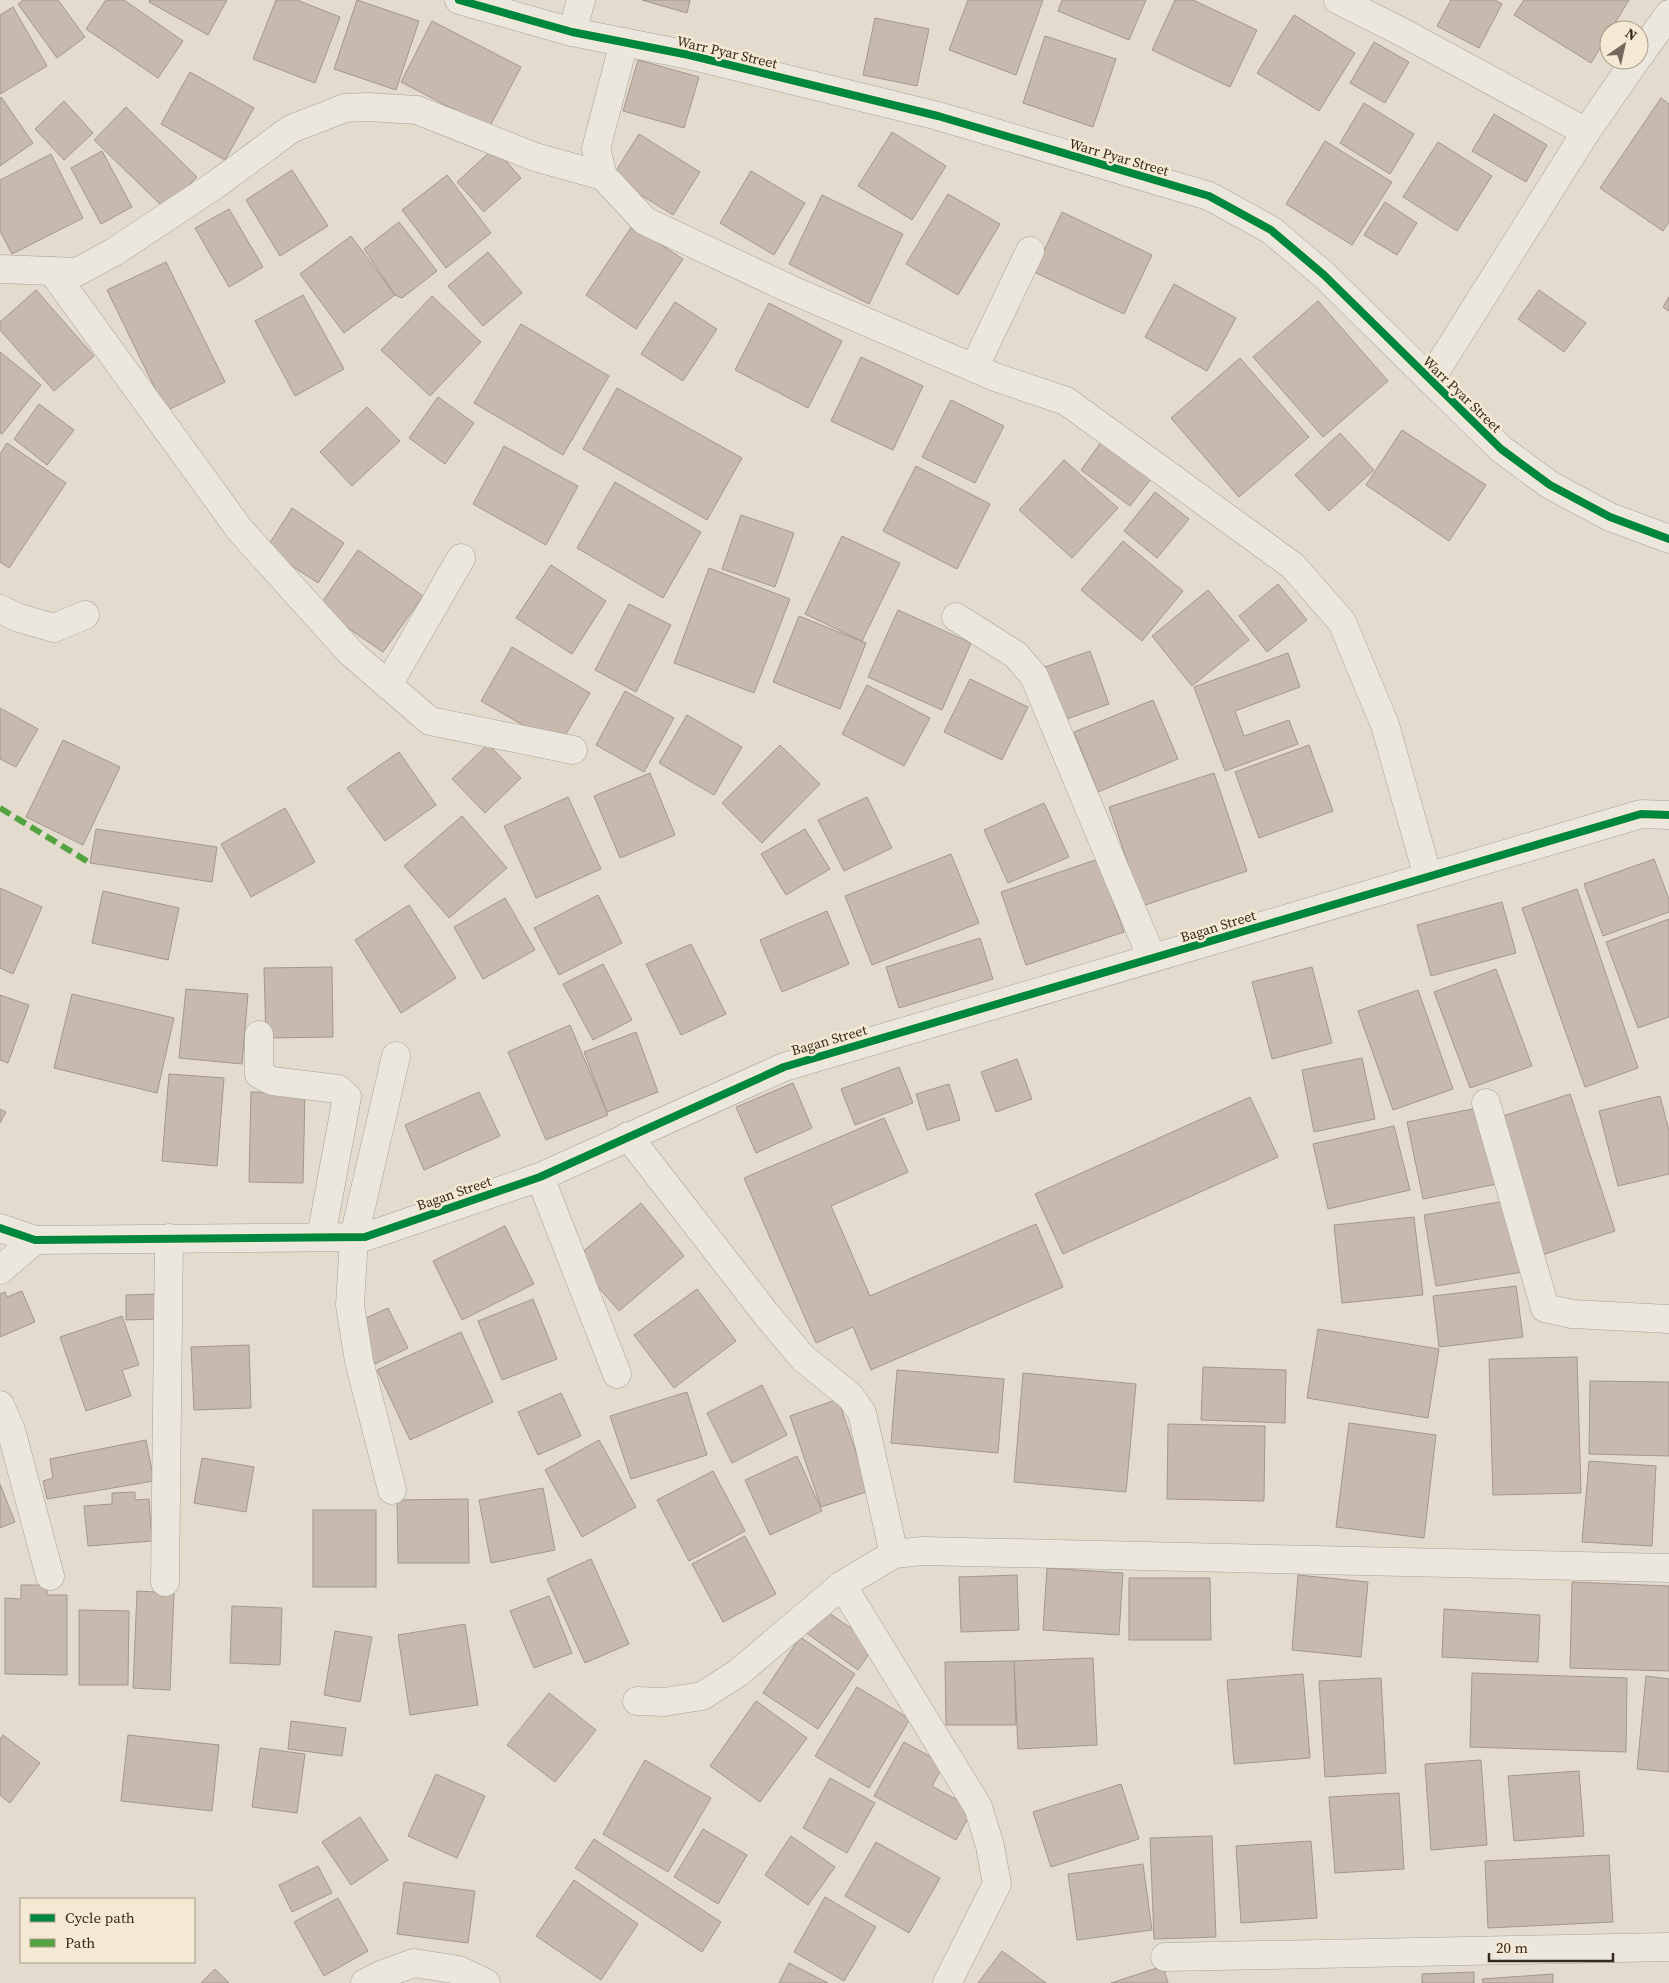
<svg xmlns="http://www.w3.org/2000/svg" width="1669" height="1983" font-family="'Source Serif 4',serif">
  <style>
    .building { fill: #c7b9ae; stroke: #a3978c }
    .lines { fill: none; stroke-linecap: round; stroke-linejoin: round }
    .minor-casing { stroke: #a8a096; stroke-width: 29 }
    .minor { stroke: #ebe6de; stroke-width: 28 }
    .quiet { stroke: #53a341; stroke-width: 6; stroke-dasharray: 12 6; stroke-linecap: butt }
    .cycleway-casing { stroke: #f4e9d3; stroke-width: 11 }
    .cycleway { stroke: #00873e; stroke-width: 8 }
    .labels { text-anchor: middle; stroke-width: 5; stroke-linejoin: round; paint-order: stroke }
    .street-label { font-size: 14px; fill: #36291e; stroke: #f4e9d3 }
  </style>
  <rect width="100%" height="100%" fill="#e3dbcd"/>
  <g class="building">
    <polygon points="23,0 58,0 85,37 57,58 18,4"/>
    <polygon points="106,0 124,0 183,41 158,78 86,29"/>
    <polygon points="150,0 227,0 208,35 149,2"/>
    <polygon points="276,0 297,0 340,17 315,83 253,59"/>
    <polygon points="357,0 419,21 396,90 334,69"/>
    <polygon points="642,0 690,0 687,13"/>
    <polygon points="968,0 1043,0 1016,75 949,50"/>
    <polygon points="1062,0 1146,0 1129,40 1058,11"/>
    <polygon points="1175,0 1193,0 1257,30 1230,87 1152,50"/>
    <polygon points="1451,0 1495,0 1502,4 1479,48 1437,26"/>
    <polygon points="1524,0 1629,0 1611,30 1609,30 1609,33 1591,63 1514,15"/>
    <polygon points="13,7 47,66 0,94 0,15"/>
    <polygon points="1294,15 1355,53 1319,111 1257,73"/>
    <polygon points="875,18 929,29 917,86 863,75"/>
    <polygon points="432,21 521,67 489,128 401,82"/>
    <polygon points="1045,36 1116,59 1093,127 1023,103"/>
    <polygon points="1374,42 1409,62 1385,103 1350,83"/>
    <polygon points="638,60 699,77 684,128 623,111"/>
    <polygon points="190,72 254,108 225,160 161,124"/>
    <polygon points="1,97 33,143 0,166 0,98"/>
    <polygon points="1661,98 1669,104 1669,222 1663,231 1600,188"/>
    <polygon points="64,101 93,133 64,160 35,129"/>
    <polygon points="1364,103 1414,134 1390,174 1340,143"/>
    <polygon points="126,107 197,177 165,209 94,140"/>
    <polygon points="1494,114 1547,145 1526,182 1472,151"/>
    <polygon points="892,132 946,166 912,220 858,186"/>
    <polygon points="639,134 700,172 673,215 612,177"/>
    <polygon points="1325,141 1392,182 1352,245 1286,204"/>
    <polygon points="1438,142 1492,176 1457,231 1403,197"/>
    <polygon points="494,148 521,178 484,212 457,182"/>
    <polygon points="102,151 132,207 101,224 71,168"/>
    <polygon points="51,154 83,218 12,254 0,231 0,180"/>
    <polygon points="292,170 328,226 280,256 246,200"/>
    <polygon points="751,171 805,203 774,255 720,223"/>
    <polygon points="447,175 491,233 446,268 402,210"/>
    <polygon points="948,194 1000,224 958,295 906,264"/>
    <polygon points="822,195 903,234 869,304 789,264"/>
    <polygon points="1385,202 1417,223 1397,255 1364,235"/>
    <polygon points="229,209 263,267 229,287 195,228"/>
    <polygon points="1062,212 1152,255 1124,314 1034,272"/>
    <polygon points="399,222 437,271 402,298 395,295 364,249"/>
    <polygon points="632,226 683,259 636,329 586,295"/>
    <polygon points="351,236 395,295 344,333 300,274"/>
    <polygon points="488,252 522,293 483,326 448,286"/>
    <polygon points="166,262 225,382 166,411 107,290"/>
    <polygon points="1174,284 1236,318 1207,371 1145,337"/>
    <polygon points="36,290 94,356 54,391 0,330 0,322"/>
    <polygon points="1539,290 1586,323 1564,352 1518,319"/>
    <polygon points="303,295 344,369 295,396 255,321"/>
    <polygon points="432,296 481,342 430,396 381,350"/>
    <polygon points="1669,297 1669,311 1663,307"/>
    <polygon points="1318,301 1388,381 1323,437 1253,357"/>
    <polygon points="675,302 717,329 683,381 641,354"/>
    <polygon points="769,303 842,341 808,408 735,370"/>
    <polygon points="521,324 609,376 563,455 474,403"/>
    <polygon points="0,352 41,385 2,434 0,433"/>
    <polygon points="861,357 923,386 893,450 831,421"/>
    <polygon points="1240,358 1309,437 1239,497 1171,418"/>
    <polygon points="617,388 742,458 707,520 583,449"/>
    <polygon points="438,397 474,423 445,464 409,438"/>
    <polygon points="951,400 1004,426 975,483 922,457"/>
    <polygon points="39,404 74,430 47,465 14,439"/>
    <polygon points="367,407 400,441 352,486 320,452"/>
    <polygon points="1402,430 1486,485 1449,541 1366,485"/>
    <polygon points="1340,433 1374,470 1329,511 1295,475"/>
    <polygon points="1104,438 1154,475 1130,506 1081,470"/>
    <polygon points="7,443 66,483 9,568 0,562 0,454"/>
    <polygon points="504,446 578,486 546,545 473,504"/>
    <polygon points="1064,460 1118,508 1072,558 1019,510"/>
    <polygon points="916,466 990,504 957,569 883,531"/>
    <polygon points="615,482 701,532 663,598 577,548"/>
    <polygon points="1155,492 1189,519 1157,558 1124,531"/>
    <polygon points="292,508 344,543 318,583 266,549"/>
    <polygon points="741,515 794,533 775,587 722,569"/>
    <polygon points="842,536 900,563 862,641 805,614"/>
    <polygon points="1123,541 1183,591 1142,641 1081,590"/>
    <polygon points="358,550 423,596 383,652 318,608"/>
    <polygon points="551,565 606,601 572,654 516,618"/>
    <polygon points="709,568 790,599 754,693 674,663"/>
    <polygon points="1278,584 1307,620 1267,652 1239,616"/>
    <polygon points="1208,590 1249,640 1192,686 1152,636"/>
    <polygon points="629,604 671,625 636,692 595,670"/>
    <polygon points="898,610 971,643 942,710 868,677"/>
    <polygon points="799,616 866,643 840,709 773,682"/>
    <polygon points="512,647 590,693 559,746 481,701"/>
    <polygon points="1090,651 1109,704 1061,721 1042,668"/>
    <polygon points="1288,653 1300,687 1235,711 1244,736 1289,720 1298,744 1225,771 1194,687"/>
    <polygon points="970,679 1028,707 1002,760 944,732"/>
    <polygon points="867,685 930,718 904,766 842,734"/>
    <polygon points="625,691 674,718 644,772 596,745"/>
    <polygon points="1153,700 1178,759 1098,792 1074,732"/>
    <polygon points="0,708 38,729 16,767 0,759"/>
    <polygon points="687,715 742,747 714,795 659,763"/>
    <polygon points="63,740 120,767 83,845 26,817"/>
    <polygon points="488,744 521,778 485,813 452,779"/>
    <polygon points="780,745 820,784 762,843 722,803"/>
    <polygon points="1309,745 1333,811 1259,838 1235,772"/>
    <polygon points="399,752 436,805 385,841 347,788"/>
    <polygon points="650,773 675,835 620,858 594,796"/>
    <polygon points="1214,773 1247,871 1142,906 1109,807"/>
    <polygon points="568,797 601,869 536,898 504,826"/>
    <polygon points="867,797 892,848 844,871 818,820"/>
    <polygon points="1044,803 1069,857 1008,883 984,830"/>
    <polygon points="285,808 315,862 251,897 221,844"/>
    <polygon points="462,816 507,868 449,918 404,866"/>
    <polygon points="96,829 217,847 212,882 90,863"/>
    <polygon points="805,829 830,869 786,895 761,854"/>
    <polygon points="951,854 979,923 872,965 845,896"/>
    <polygon points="1098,859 1124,932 1026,965 1001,892"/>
    <polygon points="1654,859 1669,899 1669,912 1603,936 1584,884"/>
    <polygon points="0,888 42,907 13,974 0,968"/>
    <polygon points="1577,889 1638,1068 1585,1087 1522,908"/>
    <polygon points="103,891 179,908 168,960 92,943"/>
    <polygon points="598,895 622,943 559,975 534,928"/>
    <polygon points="505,898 535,950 483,979 454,927"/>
    <polygon points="1502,902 1516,953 1431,976 1417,925"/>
    <polygon points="409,905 456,978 401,1013 355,940"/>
    <polygon points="827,911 849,964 782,992 760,940"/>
    <polygon points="1669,919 1669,1017 1638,1028 1606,942"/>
    <polygon points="980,938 993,979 899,1008 886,967"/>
    <polygon points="691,944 726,1014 681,1035 646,964"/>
    <polygon points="603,964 632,1020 593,1040 563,984"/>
    <polygon points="332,967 333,1037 266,1038 264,968"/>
    <polygon points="1312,967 1332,1043 1272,1059 1252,982"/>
    <polygon points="1496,969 1532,1066 1470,1088 1434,992"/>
    <polygon points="186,989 248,994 242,1064 179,1058"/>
    <polygon points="1418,990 1453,1089 1393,1110 1358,1011"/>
    <polygon points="72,994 174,1018 157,1093 54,1068"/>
    <polygon points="0,995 29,1005 8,1063 0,1060"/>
    <polygon points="570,1025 608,1115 546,1140 508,1052"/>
    <polygon points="636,1032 658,1092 607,1112 584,1052"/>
    <polygon points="1362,1058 1375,1119 1314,1132 1302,1070"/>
    <polygon points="1017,1059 1032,1099 996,1112 981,1072"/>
    <polygon points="899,1067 913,1103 855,1125 841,1089"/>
    <polygon points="169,1074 224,1078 217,1166 162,1161"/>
    <polygon points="793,1083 812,1128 756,1153 736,1107"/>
    <polygon points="949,1084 960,1120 927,1130 916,1094"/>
    <polygon points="251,1092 305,1093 303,1183 249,1182"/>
    <polygon points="479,1092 500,1136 424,1170 405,1125"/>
    <polygon points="1570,1094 1615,1231 1539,1256 1494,1119"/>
    <polygon points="1660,1096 1669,1131 1669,1174 1618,1186 1599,1111"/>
    <polygon points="1250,1097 1278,1157 1063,1254 1035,1194"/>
    <polygon points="1482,1107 1497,1184 1423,1199 1407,1122"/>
    <polygon points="0,1109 6,1112 0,1123"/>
    <polygon points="884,1118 908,1172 831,1206 870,1296 1036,1224 1063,1287 871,1370 853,1327 816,1343 744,1178"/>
    <polygon points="1394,1126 1410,1190 1328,1209 1313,1144"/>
    <polygon points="1511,1200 1523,1272 1436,1286 1424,1215"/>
    <polygon points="641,1203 684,1256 619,1311 574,1259"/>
    <polygon points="1414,1217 1423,1295 1342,1303 1334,1225"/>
    <polygon points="505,1226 534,1284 462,1320 433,1261"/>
    <polygon points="1516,1286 1523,1337 1439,1347 1433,1296"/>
    <polygon points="697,1289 736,1341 674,1388 634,1335"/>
    <polygon points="22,1291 35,1322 0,1337 0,1294 5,1292 7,1297"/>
    <polygon points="158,1294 158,1319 126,1320 126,1295"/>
    <polygon points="533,1299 557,1359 502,1380 478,1321"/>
    <polygon points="388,1308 408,1348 375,1364 355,1323"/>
    <polygon points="122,1316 139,1365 122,1370 131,1396 86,1411 60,1337"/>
    <polygon points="1318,1329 1439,1349 1428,1418 1307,1398"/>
    <polygon points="461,1332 493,1402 410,1440 377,1370"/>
    <polygon points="249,1345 251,1408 194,1410 191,1347"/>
    <polygon points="1577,1357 1581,1493 1493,1495 1489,1359"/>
    <polygon points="1203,1367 1286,1370 1285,1423 1201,1420"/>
    <polygon points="897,1370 1004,1379 998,1453 891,1443"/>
    <polygon points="1023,1373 1136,1384 1126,1492 1014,1482"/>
    <polygon points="1590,1381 1669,1382 1669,1456 1589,1454"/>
    <polygon points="762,1385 787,1435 732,1463 707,1413"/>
    <polygon points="687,1392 707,1455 631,1479 610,1416"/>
    <polygon points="561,1393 581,1436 538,1455 518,1412"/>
    <polygon points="838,1399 869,1491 821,1507 790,1416"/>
    <polygon points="1349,1423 1436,1435 1424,1538 1336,1527"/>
    <polygon points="1168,1424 1265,1426 1264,1501 1167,1499"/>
    <polygon points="146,1440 154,1481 47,1499 43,1481 53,1478 50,1459"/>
    <polygon points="599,1440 636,1507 582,1537 545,1470"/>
    <polygon points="797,1456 822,1511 770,1535 745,1480"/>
    <polygon points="202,1458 254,1467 246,1512 194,1503"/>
    <polygon points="1589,1461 1656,1466 1652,1546 1582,1542"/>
    <polygon points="713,1471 745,1531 689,1561 657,1500"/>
    <polygon points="0,1484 15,1522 0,1528"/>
    <polygon points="543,1488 555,1550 491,1563 479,1500"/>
    <polygon points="135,1492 135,1500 149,1499 152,1541 88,1546 84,1506 112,1504 112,1493"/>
    <polygon points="468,1499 469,1563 398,1563 397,1500"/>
    <rect x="313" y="1510" width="63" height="77"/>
    <polygon points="745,1536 776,1594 723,1622 692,1564"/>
    <polygon points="591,1559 629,1644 585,1663 547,1579"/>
    <polygon points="1047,1568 1123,1573 1119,1635 1043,1630"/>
    <polygon points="1017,1575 1019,1630 961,1632 959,1577"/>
    <polygon points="1298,1575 1368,1582 1361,1657 1292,1650"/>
    <polygon points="1129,1578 1210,1578 1211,1640 1129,1640"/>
    <polygon points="1572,1582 1669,1586 1669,1671 1570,1668"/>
    <polygon points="21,1585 47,1585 47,1595 67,1595 67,1675 5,1674 5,1598 21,1599"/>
    <polygon points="137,1591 174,1593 170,1690 133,1688"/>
    <polygon points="549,1596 572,1653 534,1668 510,1611"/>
    <polygon points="232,1606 282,1608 280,1665 230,1663"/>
    <polygon points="822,1608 875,1645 858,1670 805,1632"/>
    <polygon points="1444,1609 1540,1615 1538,1662 1442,1657"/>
    <polygon points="79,1610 129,1611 128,1685 79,1685"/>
    <polygon points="465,1624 478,1705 410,1715 398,1635"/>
    <polygon points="335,1631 372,1637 360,1702 324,1695"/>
    <polygon points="800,1637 855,1674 818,1729 763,1693"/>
    <polygon points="1093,1658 1097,1745 1018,1749 1014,1661"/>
    <polygon points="1014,1661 1016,1725 946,1725 945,1662"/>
    <polygon points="1472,1673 1627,1678 1626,1752 1470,1747"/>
    <polygon points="1303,1674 1310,1758 1234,1764 1227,1680"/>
    <polygon points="1646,1676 1669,1679 1669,1772 1637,1769"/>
    <polygon points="1381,1678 1386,1773 1325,1777 1319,1681"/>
    <polygon points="857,1687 910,1719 869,1788 815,1756"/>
    <polygon points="549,1693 596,1730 555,1782 507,1745"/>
    <polygon points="756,1701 807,1738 760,1802 710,1766"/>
    <polygon points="291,1721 346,1728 342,1756 288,1749"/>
    <polygon points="3,1735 40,1763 10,1803 0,1795 0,1739"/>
    <polygon points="128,1735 219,1745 212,1811 121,1801"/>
    <polygon points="904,1742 944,1764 932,1786 973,1809 956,1840 874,1796"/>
    <polygon points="260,1748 305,1754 297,1813 252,1807"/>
    <polygon points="645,1760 711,1798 668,1872 603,1834"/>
    <polygon points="1481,1760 1487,1845 1431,1850 1425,1764"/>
    <polygon points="1579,1771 1584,1836 1514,1841 1508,1776"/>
    <polygon points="436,1774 485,1796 457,1858 408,1836"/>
    <polygon points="830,1778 875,1803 847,1853 803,1828"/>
    <polygon points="1121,1784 1139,1839 1051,1867 1033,1812"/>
    <polygon points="1399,1793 1404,1869 1335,1873 1329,1797"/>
    <polygon points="360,1817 388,1860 351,1885 322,1842"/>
    <polygon points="703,1829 747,1855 718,1904 674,1877"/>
    <polygon points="791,1836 835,1867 808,1905 765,1875"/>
    <polygon points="1212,1836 1216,1937 1154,1939 1150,1838"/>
    <polygon points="594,1839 721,1922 702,1952 575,1868"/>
    <polygon points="1311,1841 1317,1918 1241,1923 1236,1846"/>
    <polygon points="876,1842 940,1878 909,1933 845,1896"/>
    <polygon points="1609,1855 1613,1922 1488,1928 1485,1861"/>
    <polygon points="1143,1864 1152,1930 1077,1940 1068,1874"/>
    <polygon points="318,1866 332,1893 292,1912 279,1885"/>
    <polygon points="574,1880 638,1924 601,1980 536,1936"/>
    <polygon points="404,1882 475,1891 468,1943 397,1934"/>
    <polygon points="825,1897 876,1927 844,1981 794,1952"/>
    <polygon points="338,1898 368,1951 324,1976 294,1922"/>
    <polygon points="1002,1951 1046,1983 978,1983"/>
    <polygon points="789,1963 828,1983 779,1983"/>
    <polygon points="1163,1966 1168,1983 1111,1983"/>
    <polygon points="215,1969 229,1983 201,1983"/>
    <polygon points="1474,1972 1474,1983 1422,1983 1422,1974"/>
    <polygon points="1553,1974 1553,1983 1483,1983 1482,1979"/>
  </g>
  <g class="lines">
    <defs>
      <g id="minor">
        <polyline points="459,0 572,32 689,55 938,116 1209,196 1271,230 1324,275 1501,449 1550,485 1610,517 1669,539"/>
        <polyline points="1338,0 1402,32 1586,132"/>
        <polyline points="572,32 581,0"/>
        <polyline points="624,42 596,149 603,176 645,221 792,290 995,377 1066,401 1293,566 1342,622 1385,725 1428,877"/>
        <polyline points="1639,56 1669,14"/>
        <polyline points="0,269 77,272 114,252 215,185 291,129 345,108 368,107 417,110 535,157 603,176"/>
        <polyline points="52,271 240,530 351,653 430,721 573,750"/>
        <polyline points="974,368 1030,251"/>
        <polyline points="1430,380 1586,132 1636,60"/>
        <polyline points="0,609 19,618 54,628 85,615"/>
        <polyline points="956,617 1016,655 1034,676 1152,958"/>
        <polyline points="388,685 461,558"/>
        <polyline points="259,1035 259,1074 272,1081 338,1089 347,1097 321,1237"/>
        <polyline points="1486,1103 1545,1308 1572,1314 1669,1319"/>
        <polyline points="628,1136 766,1314 803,1358 850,1396 862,1413 894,1554"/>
        <polyline points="540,1177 617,1374"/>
        <polyline points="0,1228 35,1240 365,1237 540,1177 784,1067 1641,814 1669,815"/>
        <polyline points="0,1270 35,1240"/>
        <polyline points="0,1405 11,1430 50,1576"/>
        <polyline points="392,1490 359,1361 350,1305 354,1237 396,1056"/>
        <polyline points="165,1582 169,1238"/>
        <polyline points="842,1585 978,1807 990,1846 997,1884 947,1983"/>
        <polyline points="637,1701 664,1702 702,1696 738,1673 842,1585 894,1554 923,1551 1669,1568"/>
        <polyline points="1165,1957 1669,1947"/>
        <polyline points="365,1983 381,1975 414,1963 459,1970 486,1983"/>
      </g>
    </defs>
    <use href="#minor" class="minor-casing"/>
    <use href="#minor" class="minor"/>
    <polyline class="quiet" points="0,808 90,863"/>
    <defs>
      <g id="cycleway">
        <polyline points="459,0 572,32 689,55 938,116 1209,196 1271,230 1324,275 1501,449 1550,485 1610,517 1669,539"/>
        <polyline points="0,1228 35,1240 365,1237 540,1177 784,1067 1641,814 1669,815"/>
      </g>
    </defs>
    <use href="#cycleway" class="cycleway-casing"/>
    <use href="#cycleway" class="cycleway"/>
  </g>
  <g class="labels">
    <g class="street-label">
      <text transform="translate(727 52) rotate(13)" y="5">Warr Pyar Street</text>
      <text transform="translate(1119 157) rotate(16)" y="5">Warr Pyar Street</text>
      <text transform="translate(1462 394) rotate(44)" y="5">Warr Pyar Street</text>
      <text transform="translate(1218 926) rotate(-17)" y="5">Bagan Street</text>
      <text transform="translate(829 1040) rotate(-16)" y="5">Bagan Street</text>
      <text transform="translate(454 1193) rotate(-19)" y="5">Bagan Street</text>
    </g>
  </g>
  <rect x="20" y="1898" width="175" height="65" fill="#f4e9d3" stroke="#a89c8b"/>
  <rect x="30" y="1914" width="25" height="8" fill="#00873e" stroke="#a89c8b"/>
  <text x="65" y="1923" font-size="15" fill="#36291e">Cycle path</text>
  <rect x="30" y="1939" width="25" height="8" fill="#53a341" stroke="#a89c8b"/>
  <text x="65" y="1948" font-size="15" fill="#36291e">Path</text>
  <g transform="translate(1624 45) rotate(34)"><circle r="24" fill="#f4e9d3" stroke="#a89c8b"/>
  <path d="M0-4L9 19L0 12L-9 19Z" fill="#73675b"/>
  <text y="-8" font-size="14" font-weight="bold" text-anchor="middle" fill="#36291e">N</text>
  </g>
  <path d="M1489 1953v8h124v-8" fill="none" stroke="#36291e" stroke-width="2.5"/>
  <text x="1496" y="1953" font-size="15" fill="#36291e" stroke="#f4e9d3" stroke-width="4" paint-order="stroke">20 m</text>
</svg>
